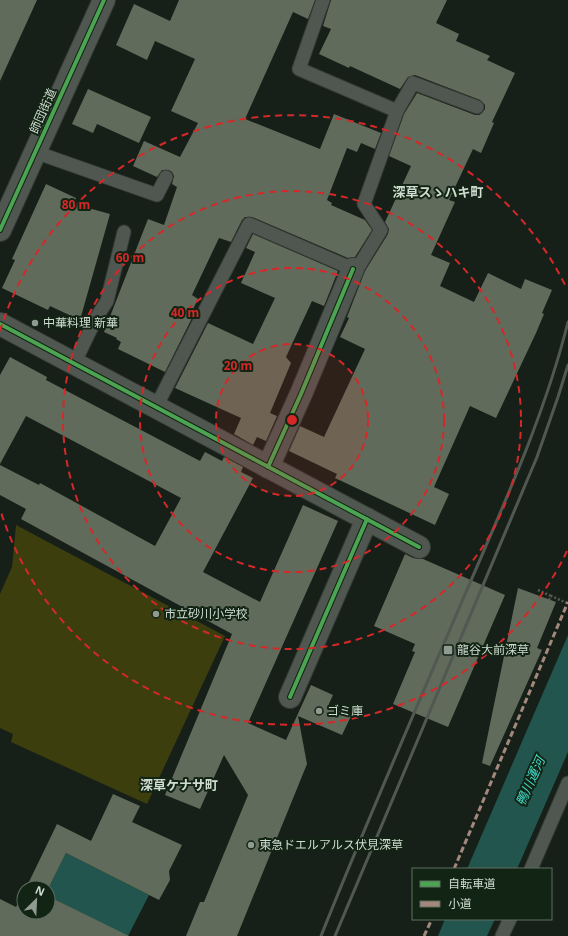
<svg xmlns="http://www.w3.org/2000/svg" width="568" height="936" font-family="'Noto Sans','Noto Sans JP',sans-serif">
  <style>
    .green { fill: #3d3e0e }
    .water { fill: #21554e }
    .building { fill: #616b5b }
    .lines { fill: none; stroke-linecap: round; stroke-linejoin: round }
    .lane-casing { stroke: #343b35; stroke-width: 15 }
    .street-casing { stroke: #343b35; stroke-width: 24 }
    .secondary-casing { stroke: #343b35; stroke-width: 24 }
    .path { stroke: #545c55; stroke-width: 2.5; stroke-dasharray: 2 2; stroke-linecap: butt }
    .lane { stroke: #505751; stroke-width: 13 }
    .street { stroke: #505751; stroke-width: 22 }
    .secondary { stroke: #505751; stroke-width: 22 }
    .rail { stroke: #515852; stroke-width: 3 }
    .quiet { stroke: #a5887d; stroke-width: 3; stroke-dasharray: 6 3; stroke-linecap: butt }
    .cycleway-casing { stroke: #122414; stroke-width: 6 }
    .cycleway { stroke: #4ca352; stroke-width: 4 }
    .ring { fill: none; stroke: #d62828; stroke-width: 2; stroke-dasharray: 7 5 }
    .poi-dot { fill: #8f9a90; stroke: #122414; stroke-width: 1.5 }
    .labels { text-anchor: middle; stroke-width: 4; stroke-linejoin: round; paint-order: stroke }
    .street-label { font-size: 12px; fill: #d0dcd1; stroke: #122414 }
    .poi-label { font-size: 12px; fill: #d0dcd1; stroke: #122414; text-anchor: start }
    .neighbourhood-label { font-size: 13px; font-weight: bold; fill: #d0dcd1; stroke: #122414 }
    .water-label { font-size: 13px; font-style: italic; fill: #41dccc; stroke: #122414 }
    .centre { fill: #d62828; stroke: #122414; stroke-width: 2 }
    .ring-label { font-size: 12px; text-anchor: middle; font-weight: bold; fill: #d62828; stroke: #122414; stroke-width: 4; stroke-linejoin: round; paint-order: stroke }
  </style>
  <rect width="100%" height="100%" fill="#162018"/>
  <polygon class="green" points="16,525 225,636 147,804 11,742 13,734 0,728 0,594 12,567"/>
  <g class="water">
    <polygon points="568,635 568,752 517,869 467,869"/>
    <polygon points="66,853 149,895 128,936 48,896 48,889"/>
    <polygon points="445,919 495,919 487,936 438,936"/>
  </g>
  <g class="building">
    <polygon points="0,0 37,0 0,81"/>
    <polygon points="179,0 315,0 308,19 293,12 245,119 320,149 334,114 381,133 375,149 361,143 357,152 347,148 327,200 332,203 331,205 365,220 372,230 355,257 348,258 252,217 245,217 242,220 231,242 219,238 192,295 198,299 190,315 193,316 165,372 118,349 121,342 116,339 117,338 104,332 148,219 164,225 177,187 172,184 174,176 172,172 169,170 162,170 157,177 133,166 144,141 180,157 198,123 171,111 195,59 155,41 147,60 116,45 134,4 170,21"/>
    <polygon points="331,0 447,0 436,23 459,34 456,41 490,56 487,60 515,73 492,122 494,123 481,153 473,149 449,200 455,202 431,255 450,263 440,286 474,302 488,273 521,289 525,279 552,290 542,313 544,314 536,333 496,418 470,406 434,487 449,494 435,525 335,478 337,474 289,451 300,426 324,437 365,349 340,337 349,318 347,317 365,271 388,234 389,229 385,222 411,166 389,156 404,114 417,93 475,115 479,115 482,113 485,109 485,105 480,100 415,75 408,77 400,89 350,66 349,68 319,54 331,29 323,26"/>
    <polygon points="88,89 151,117 139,143 97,124 93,133 72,124"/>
    <polygon points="46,184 76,198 74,204 110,214 80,320 50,306 48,310 2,288 15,260 12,259"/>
    <polygon points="253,234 338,271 324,306 312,301 286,357 291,363 270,413 277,416 266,441 257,437 253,445 234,434 241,418 175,388 208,323 253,344 275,298 241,283 255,252 246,248"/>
    <polygon points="10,357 47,377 46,380 200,461 205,452 222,461 224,457 243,467 241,472 253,478 203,572 260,602 303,505 338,521 248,723 286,740 311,685 333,695 328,706 351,716 342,735 298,716 307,764 237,936 186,936 200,902 204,902 248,795 224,755 200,809 165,795 232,634 21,519 26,509 0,495 0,465 39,485 40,483 155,546 181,498 26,416 0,464 0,375"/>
    <polygon points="405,554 413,558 419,559 423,559 505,595 448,727 393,704 415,652 412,651 415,644 374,626"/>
    <polygon points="518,588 556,602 537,648 542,650 490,766 482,763"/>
    <polygon points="113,794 140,806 132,822 182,845 169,871 170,880 159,900 66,853 48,889 48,888 26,888 57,824 91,841"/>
    <polygon points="24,892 24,912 48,912 48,896 129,936 0,936 0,899 16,907"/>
  </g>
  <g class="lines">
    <defs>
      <g id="lane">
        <polyline points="397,111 413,83 477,107"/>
        <polyline points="35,152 157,195 166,177"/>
        <polyline points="74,364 96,318 107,301 124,232"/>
        <polyline points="156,407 249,224 353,269 359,266 381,230 364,204 397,111 299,69 323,0"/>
        <polyline points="531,869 568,783"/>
        <polyline points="502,936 510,919"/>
      </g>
      <g id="street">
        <polyline points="0,324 419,547"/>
        <polyline points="268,467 301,394 353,269"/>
        <polyline points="290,697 367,519"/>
      </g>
      <polyline id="secondary" points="0,230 104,0"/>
    </defs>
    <use href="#lane" class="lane-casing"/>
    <use href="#street" class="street-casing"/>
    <use href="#secondary" class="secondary-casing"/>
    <g class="path">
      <polyline points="538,590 551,596"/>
      <polyline points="549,600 551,596 567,603"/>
    </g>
    <use href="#lane" class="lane"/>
    <use href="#street" class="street"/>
    <use href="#secondary" class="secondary"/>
    <g class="rail">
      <path d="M 321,936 C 366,823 415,711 463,599 C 502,508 544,418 568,322"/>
      <polyline points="335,936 537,457 558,397 568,365"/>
    </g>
    <g class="quiet">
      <polyline points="454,869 568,602"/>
      <polyline points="424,936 432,919"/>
    </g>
    <defs>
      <g id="cycleway">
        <polyline points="0,230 104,0"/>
        <polyline points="0,324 419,547"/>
        <polyline points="268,467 301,394 353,269"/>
        <polyline points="290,697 367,519"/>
      </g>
    </defs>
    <use href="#cycleway" class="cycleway-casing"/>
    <use href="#cycleway" class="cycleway"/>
  </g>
  <circle cx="292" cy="420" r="76" fill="#d62828" fill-opacity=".12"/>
  <g class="ring">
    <circle cx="292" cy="420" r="76"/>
    <circle cx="292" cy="420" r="152"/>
    <circle cx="292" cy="420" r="229"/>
    <path d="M567 551A305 305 0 0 1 0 509M0 331A305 305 0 0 1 567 289"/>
  </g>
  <g class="poi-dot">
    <circle cx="35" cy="323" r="4"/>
    <circle cx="156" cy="614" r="4"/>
    <rect x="443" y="645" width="10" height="10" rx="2"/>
    <circle cx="319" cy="711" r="4"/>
    <circle cx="251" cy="845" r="4"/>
  </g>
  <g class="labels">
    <g class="street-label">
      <text transform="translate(43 111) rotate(-66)" y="4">師団街道</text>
    </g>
    <g class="poi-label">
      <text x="43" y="327">中華料理 新華</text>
      <text x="164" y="618">市立砂川小学校</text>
      <text x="457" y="654">龍谷大前深草</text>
      <text x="327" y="715">ゴミ庫</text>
      <text x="259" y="849">東急ドエルアルス伏見深草</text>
    </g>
    <g class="neighbourhood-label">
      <text x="438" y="197">深草スゝハキ町</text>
      <text x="179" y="790">深草ケナサ町</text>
    </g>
    <g class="water-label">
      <text transform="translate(530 781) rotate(-66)" y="5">鴨川運河</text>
    </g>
  </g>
  <circle cx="292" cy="420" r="6" class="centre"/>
  <g class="ring-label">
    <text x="76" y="209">80 m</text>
    <text x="130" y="262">60 m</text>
    <text x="185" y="317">40 m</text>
    <text x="238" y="370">20 m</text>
  </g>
  <rect x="412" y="868" width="140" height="52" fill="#122414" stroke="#5e6e60"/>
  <rect x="420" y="881" width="20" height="6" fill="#4ca352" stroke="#5e6e60"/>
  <text x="448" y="888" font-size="12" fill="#d0dcd1">自転車道</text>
  <rect x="420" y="901" width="20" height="6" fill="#a5887d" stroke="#5e6e60"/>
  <text x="448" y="908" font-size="12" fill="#d0dcd1">小道</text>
  <g transform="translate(36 900) rotate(24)"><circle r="19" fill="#122414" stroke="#5e6e60"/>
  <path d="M0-3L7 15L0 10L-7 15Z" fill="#8f9a90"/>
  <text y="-6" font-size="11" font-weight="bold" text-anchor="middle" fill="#d0dcd1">N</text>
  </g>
</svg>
